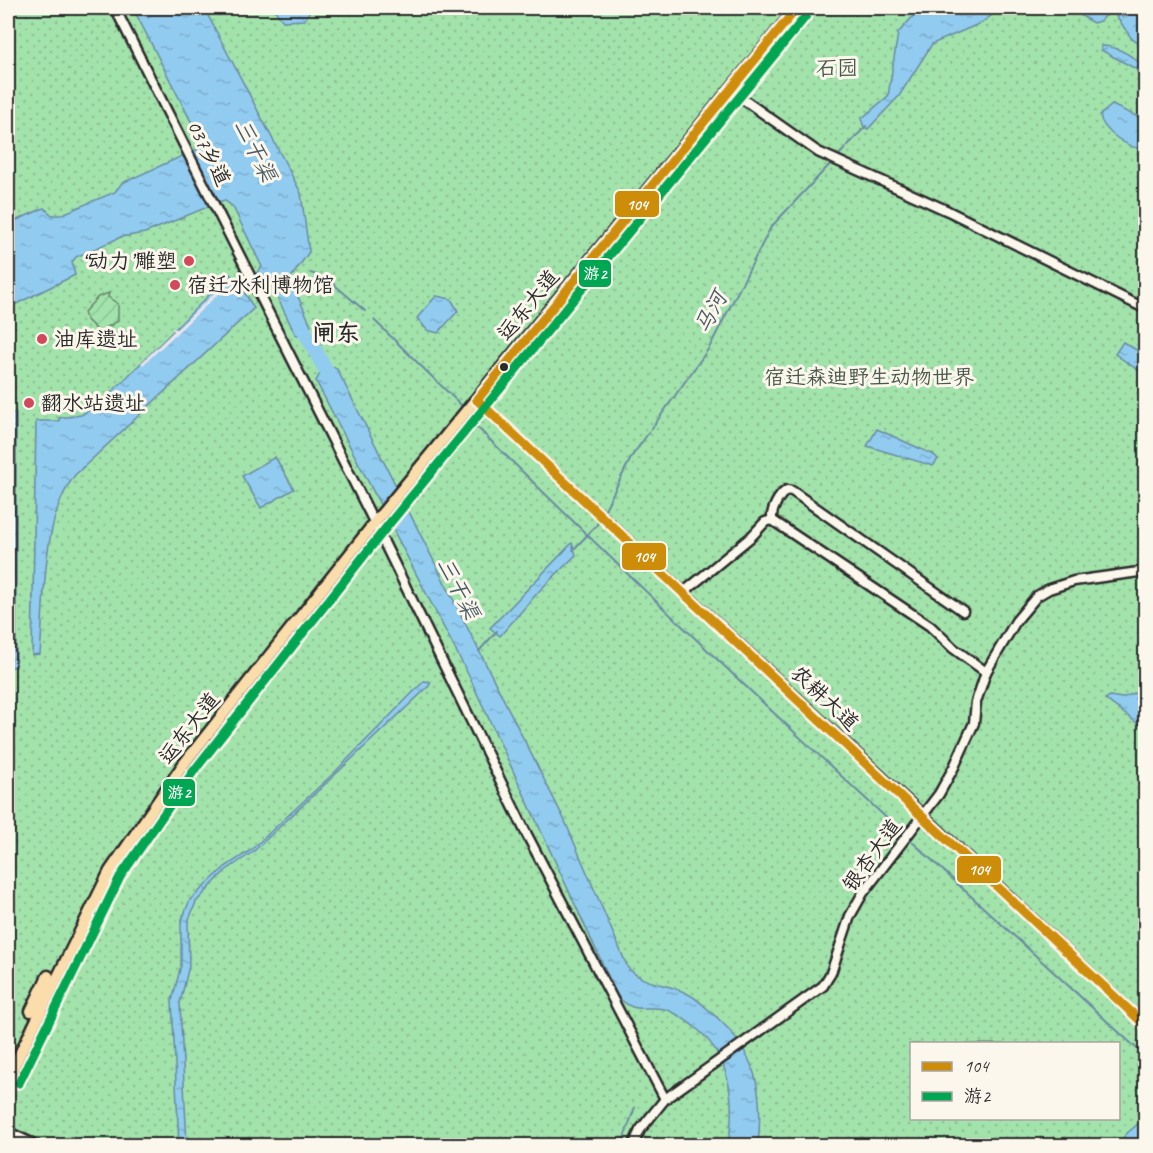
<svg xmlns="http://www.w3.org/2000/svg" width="1153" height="1153" font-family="Caveat,'LXGW WenKai TC',sans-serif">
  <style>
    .park { fill: url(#park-dots); stroke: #66866b; stroke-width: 1.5; fill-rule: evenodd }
    .garden { fill: url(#garden-furrows); stroke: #66866b; stroke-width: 1.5 }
    .water { fill: url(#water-ripples); stroke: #688ba1; stroke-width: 1.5 }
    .pier { fill: #e8e5ed }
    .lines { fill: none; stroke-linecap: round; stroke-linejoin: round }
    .stream { stroke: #688ba1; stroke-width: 2 }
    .river { stroke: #91cbf0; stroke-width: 15 }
    .minor-casing { stroke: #2b2b2b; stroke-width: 13 }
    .major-casing { stroke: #2b2b2b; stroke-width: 15 }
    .minor { stroke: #fbf7ec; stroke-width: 8 }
    .major { stroke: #fbdcab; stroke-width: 10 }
    .bus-1-casing { stroke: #fbf7ec; stroke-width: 14 }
    .bus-2-casing { stroke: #fbf7ec; stroke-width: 14 }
    .bus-1 { stroke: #ce8d09; stroke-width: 9 }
    .bus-2 { stroke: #00a651; stroke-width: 9 }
    .poi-dot { fill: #d1495b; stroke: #fbf7ec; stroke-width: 2 }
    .bus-dot { fill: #2b2b2b; stroke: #fbf7ec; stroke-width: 2 }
    .labels { text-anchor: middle; stroke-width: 6; stroke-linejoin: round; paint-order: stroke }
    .park-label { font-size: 21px; fill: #49594b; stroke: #fbf7ec }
    .street-label { font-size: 21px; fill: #2b2b2b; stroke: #fbf7ec }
    .poi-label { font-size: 21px; fill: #2b2b2b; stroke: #fbf7ec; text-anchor: start }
    .water-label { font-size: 22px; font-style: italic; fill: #4a5b66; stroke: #fbf7ec }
    .quarter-label { font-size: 24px; font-weight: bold; fill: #2b2b2b; stroke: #fbf7ec }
    .line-badge { stroke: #fbf7ec; stroke-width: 2 }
    .badge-label { font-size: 16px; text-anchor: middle; font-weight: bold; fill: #fff }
  </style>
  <defs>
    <pattern id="park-dots" width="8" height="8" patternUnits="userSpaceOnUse" patternTransform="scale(1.5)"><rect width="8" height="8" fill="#a2e2ab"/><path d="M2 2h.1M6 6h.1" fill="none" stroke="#8cc293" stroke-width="1.8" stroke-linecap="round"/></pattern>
    <pattern id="garden-furrows" width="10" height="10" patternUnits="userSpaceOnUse" patternTransform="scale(1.5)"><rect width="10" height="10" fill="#a2e2ab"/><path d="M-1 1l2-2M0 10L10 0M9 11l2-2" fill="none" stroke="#8cc293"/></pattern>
    <pattern id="water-ripples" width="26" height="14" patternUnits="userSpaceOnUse" patternTransform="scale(1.5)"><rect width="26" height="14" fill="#91cbf0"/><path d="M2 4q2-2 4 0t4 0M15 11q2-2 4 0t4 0" fill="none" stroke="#7daece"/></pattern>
  </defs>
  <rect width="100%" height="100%" fill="#e8e5ed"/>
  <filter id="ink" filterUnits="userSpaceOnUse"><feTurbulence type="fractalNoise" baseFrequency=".0167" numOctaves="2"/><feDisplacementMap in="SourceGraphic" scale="12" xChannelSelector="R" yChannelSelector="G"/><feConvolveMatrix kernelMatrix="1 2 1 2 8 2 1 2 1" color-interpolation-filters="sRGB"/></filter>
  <g filter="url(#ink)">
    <path class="park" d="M 8,8 L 1145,8 L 1145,1145 L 8,1145 ZM 912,1044 L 1118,1044 L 1118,1118 L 912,1118 Z"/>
    <polygon class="garden" points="109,293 108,297 118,304 118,321 99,332 86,319 84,312 98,297"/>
    <g class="water">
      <polygon points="133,8 204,8 301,193 309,252 290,279 311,325 308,331 309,337 305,338 295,334 267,276 259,278 256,273 262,267 233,207 224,200 145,233 121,237 76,257 72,262 75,275 8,308 8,224 44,208 52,215 60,215 115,192 122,183 198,149 199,137"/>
      <polygon points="273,8 311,8 305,20 283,21"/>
      <polygon points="930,8 1002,8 981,23 932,44 899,96 868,129 864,127 861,119 888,96 898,33 917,12"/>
      <polygon points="1077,8 1116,8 1123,16 1132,8 1145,20 1145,45 1132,39 1112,10 1100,21 1093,23 1080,15"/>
      <path d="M 1101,46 C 1119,46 1133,56 1145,68 L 1145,89 L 1136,69 L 1101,50 Z"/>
      <path d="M 1112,105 L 1145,120 L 1145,127 L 1141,133 L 1144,149 C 1129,149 1102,131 1100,115 Z"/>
      <path d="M 230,274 L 240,286 L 246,284 L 248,286 L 244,292 L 254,308 L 75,475 C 41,519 45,600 40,654 L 32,655 L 36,421 L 59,421 L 59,418 L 81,415 L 100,404 Z"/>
      <polygon points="436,296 451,299 458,311 438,333 427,330 417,318"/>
      <polygon points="1123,342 1145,355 1145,375 1115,354"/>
      <path d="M 323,356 L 329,365 L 337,369 L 564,819 L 628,968 C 646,986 664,982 686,993 C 696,997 704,1006 712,1013 C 756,1051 764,1089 758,1145 L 728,1145 C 736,1101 731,1054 692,1025 C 684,1019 674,1011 664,1009 C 643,1005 636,1015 618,997 L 469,676 L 316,381 L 322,370 L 317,360 Z"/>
      <polygon points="16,413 16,667 8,667 8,414"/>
      <polygon points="877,429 934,455 938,459 933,466 867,446"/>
      <polygon points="275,457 294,489 261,508 242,476"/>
      <polygon points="572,543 576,555 540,590 500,636 490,628"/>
      <polygon points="424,681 431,682 429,686 253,852 225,871 196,902 188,922 189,966 180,1003 187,1145 179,1145 172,1001 181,965 181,922 190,900 225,867 251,850 336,771"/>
      <polygon points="1134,693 1145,701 1145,729 1105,699 1110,696 1122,698"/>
      <polygon points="1145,1118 1145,1145 1118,1145 1126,1134"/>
    </g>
    <g class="pier">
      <polygon points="229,279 232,281 143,365 141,363 174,331 172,328 177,329 222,286 220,280 224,284"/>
      <polygon points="401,489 411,508 391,533 381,513"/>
    </g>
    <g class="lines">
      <g class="stream">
        <polyline points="837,157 866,126"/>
        <polyline points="311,273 330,281 365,311"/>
        <polyline points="374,320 463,407"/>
        <path d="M 470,416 L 476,426 C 694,642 920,850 1146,1057"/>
        <polyline points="603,513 632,456 709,348 771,227 833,161"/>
        <polyline points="573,550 596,526 600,518"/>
        <polyline points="479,651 497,631"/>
        <polyline points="621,1146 635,1107"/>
      </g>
      <polyline class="river" points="299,321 329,376"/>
      <defs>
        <g id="minor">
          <polyline points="115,8 373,520 524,829 665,1099"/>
          <polyline points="730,90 818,152 948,211 1146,309"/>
          <polyline points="477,400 923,815 1146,1026"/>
          <path d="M 772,520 C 771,510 778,496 787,490 L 792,491 L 963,611"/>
          <polyline points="685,591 751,537 765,522 772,520 930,626 953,648 986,672"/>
          <polyline points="8,1132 38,1146"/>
          <polyline points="633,1146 640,1130 665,1099 823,986 831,973 850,916 863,893 939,794 954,767 974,723 976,702 986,672 1016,621 1037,596 1049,589 1074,581 1146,571"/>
        </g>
        <g id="major">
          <polyline points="31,1011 48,976"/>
          <polyline points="8,1078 110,871 183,765 380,516 797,8"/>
        </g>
      </defs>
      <use href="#minor" class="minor-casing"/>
      <use href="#major" class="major-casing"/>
      <use href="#minor" class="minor"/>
      <use href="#major" class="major"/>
      <defs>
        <g id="bus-1">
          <polyline points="477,400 1146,1026"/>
          <polyline points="477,400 797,8"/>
        </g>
        <polyline id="bus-2" points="19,1083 120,877 193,772 389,524 806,16"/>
      </defs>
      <use href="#bus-1" class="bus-1-casing"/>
      <use href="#bus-2" class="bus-2-casing"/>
      <use href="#bus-1" class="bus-1"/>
      <use href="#bus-2" class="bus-2"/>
    </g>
  </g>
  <g class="poi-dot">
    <circle cx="189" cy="261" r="6"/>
    <circle cx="175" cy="285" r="6"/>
    <circle cx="42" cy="339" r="6"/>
    <circle cx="29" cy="403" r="6"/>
  </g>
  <circle class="bus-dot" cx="504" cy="367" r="5"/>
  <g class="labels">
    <g class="park-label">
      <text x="837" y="75">石园</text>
      <text x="869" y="384">宿迁森迪野生动物世界</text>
    </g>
    <g class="street-label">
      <text transform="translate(209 153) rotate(63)" y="7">037乡道</text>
      <text transform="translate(528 305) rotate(-51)" y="7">运东大道</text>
      <text transform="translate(825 698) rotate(43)" y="7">农耕大道</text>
      <text transform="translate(189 728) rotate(-52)" y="7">运东大道</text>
      <text transform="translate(872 855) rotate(-54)" y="7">银杏大道</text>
    </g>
    <g class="poi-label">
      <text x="177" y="268" text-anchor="end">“动力”雕塑</text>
      <text x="187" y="292">宿迁水利博物馆</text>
      <text x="54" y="346">油库遗址</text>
      <text x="41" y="410">翻水站遗址</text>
    </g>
    <g class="water-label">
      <text transform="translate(256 150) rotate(64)" y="8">三干渠</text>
      <text transform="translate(710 312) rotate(-62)" y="8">马河</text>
      <text transform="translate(459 588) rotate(63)" y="8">三干渠</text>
    </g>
    <g class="quarter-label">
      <text x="336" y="341">闸东</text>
    </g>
  </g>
  <g class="line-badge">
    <rect x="614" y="190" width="46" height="28" rx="6" fill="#ce8d09"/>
    <rect x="578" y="259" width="34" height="29" rx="6" fill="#00a651"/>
    <rect x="621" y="542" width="46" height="29" rx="6" fill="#ce8d09"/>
    <rect x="162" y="778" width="34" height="29" rx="6" fill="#00a651"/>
    <rect x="956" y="855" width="46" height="29" rx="6" fill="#ce8d09"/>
  </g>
  <g class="badge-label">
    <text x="637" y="210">104</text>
    <text x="595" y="279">游2</text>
    <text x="644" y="562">104</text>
    <text x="179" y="798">游2</text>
    <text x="979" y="875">104</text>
  </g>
  <rect width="1153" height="1153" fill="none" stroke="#fbf7ec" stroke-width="30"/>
  <rect x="15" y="15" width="1123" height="1123" fill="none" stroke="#2b2b2b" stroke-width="2" filter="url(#ink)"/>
  <rect x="910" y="1042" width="210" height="78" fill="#fbf7ec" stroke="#a8a59f" stroke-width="1.5"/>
  <rect x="922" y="1062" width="30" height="9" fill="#ce8d09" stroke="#a8a59f" stroke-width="1.5"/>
  <text x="964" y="1072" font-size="18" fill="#2b2b2b">104</text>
  <rect x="922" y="1092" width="30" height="9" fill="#00a651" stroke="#a8a59f" stroke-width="1.5"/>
  <text x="964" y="1102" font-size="18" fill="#2b2b2b">游2</text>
</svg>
